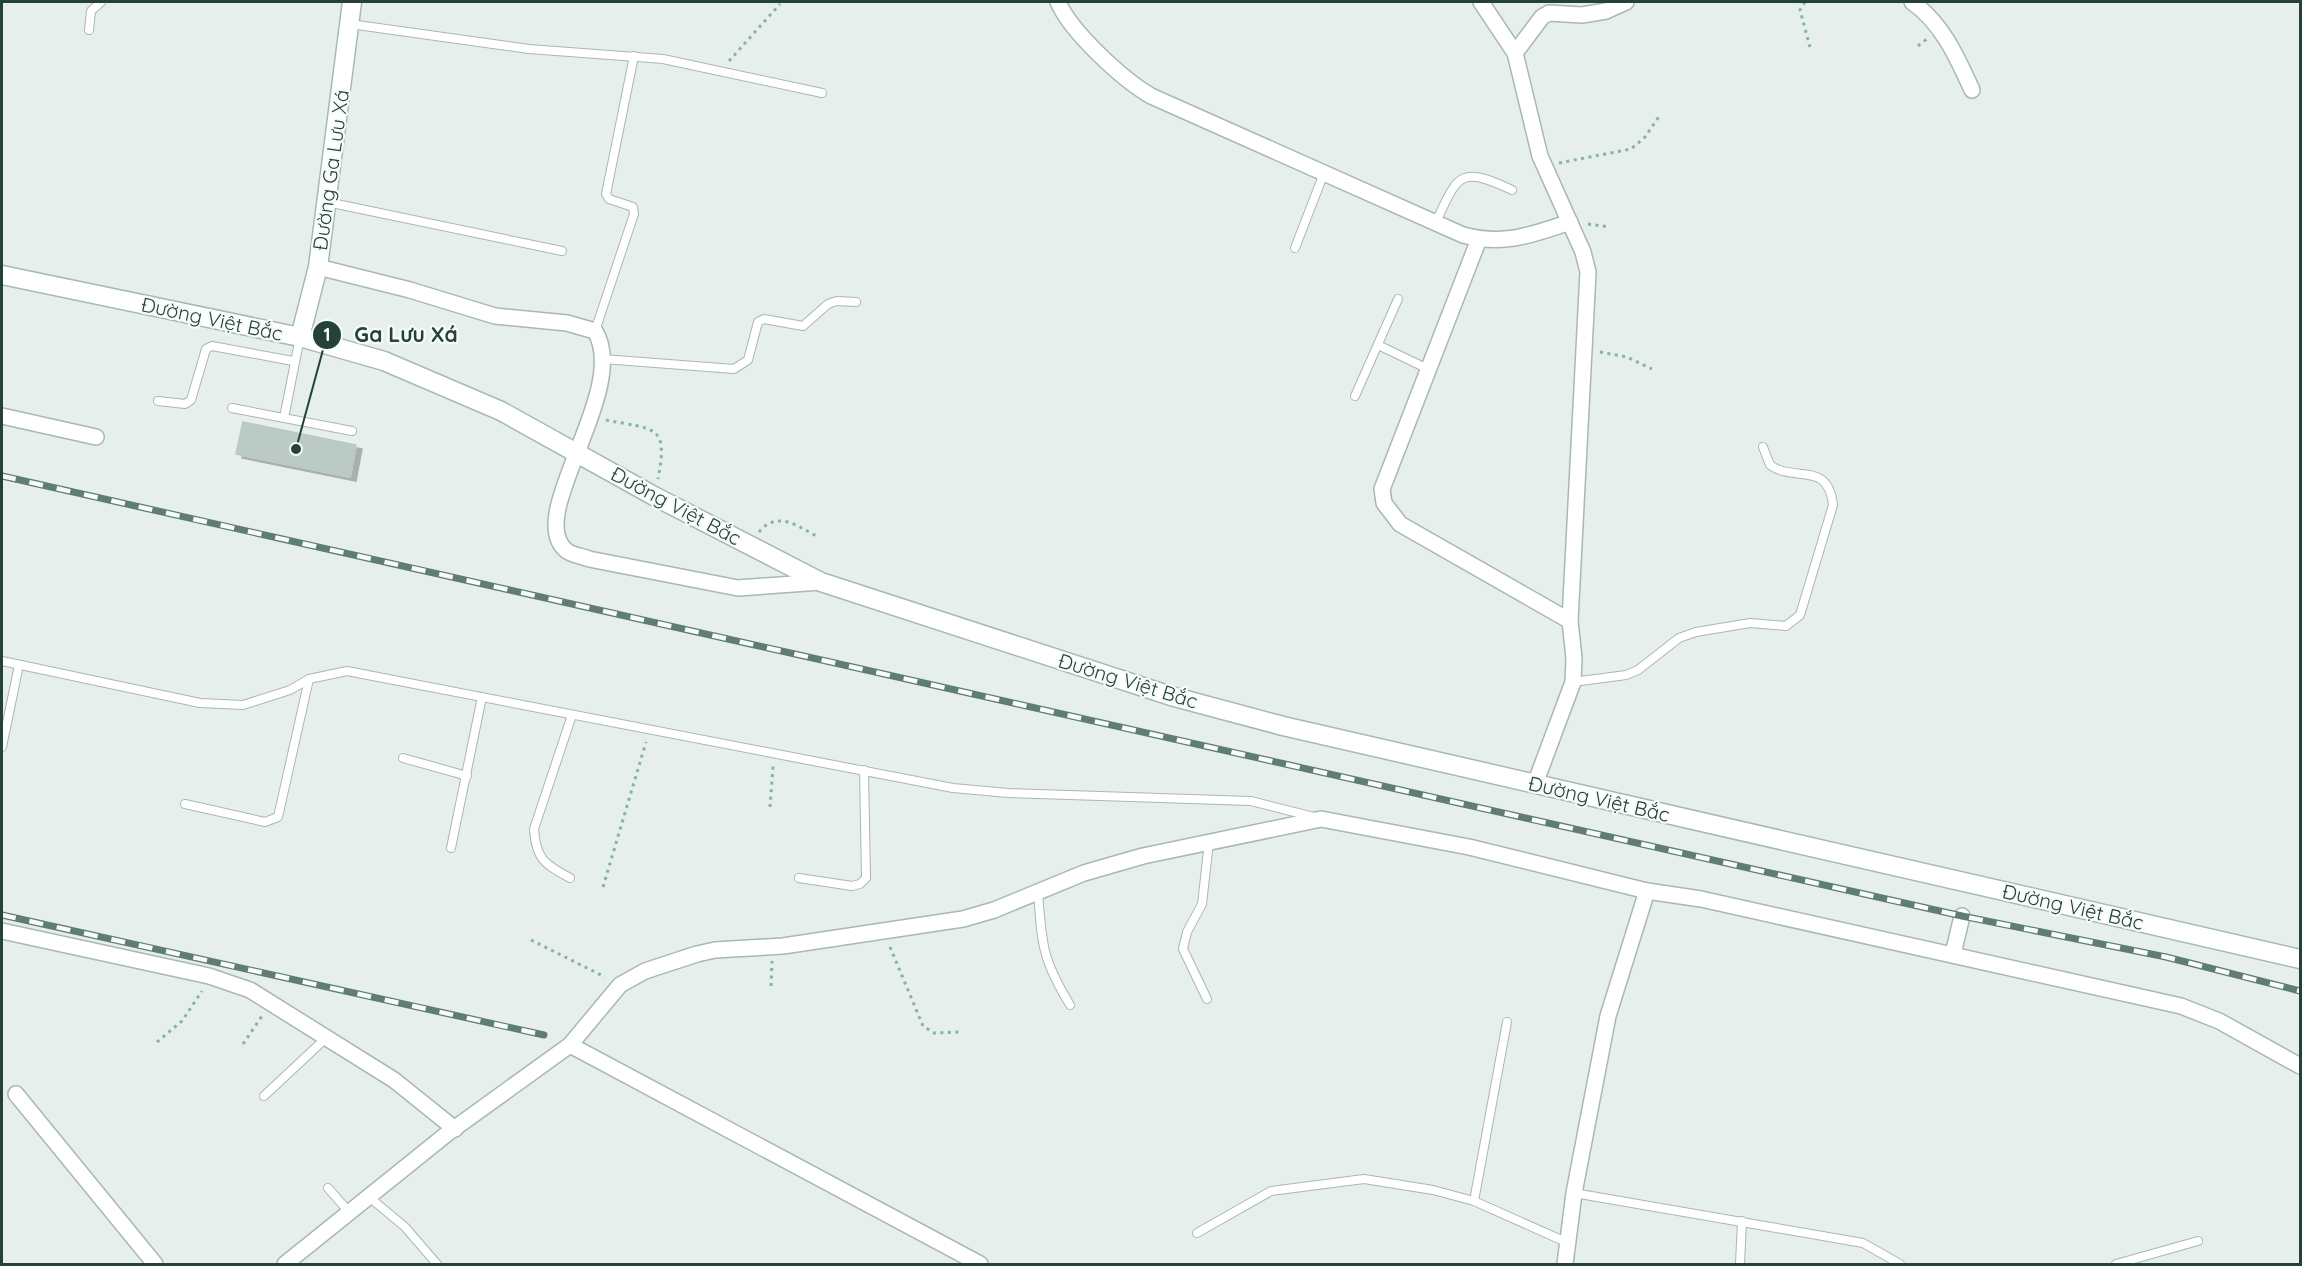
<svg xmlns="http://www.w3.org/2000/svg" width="2302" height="1266" font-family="Quicksand,sans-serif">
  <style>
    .building { fill: #bbcac4; stroke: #b8c9c2; stroke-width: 1.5; filter: url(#shadow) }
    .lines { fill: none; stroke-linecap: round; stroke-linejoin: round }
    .lane-casing { stroke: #a8b8b2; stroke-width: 10 }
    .street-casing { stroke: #a8b8b2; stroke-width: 18 }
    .secondary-casing { stroke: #a4bbb3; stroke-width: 21 }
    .path { stroke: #86b3a5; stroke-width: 3; stroke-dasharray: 3 4.5; stroke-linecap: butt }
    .lane { stroke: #fff; stroke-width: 8 }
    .street { stroke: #fff; stroke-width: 15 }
    .secondary { stroke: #fff; stroke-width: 18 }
    .rail-casing { stroke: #5f7d75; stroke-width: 7 }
    .rail { stroke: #f7fbf9; stroke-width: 4.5; stroke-dasharray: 14; stroke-linecap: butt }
    .labels { text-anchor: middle; stroke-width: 4.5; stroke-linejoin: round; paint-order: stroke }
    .street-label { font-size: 20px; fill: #24423a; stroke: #f7fbf9 }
    .leader { fill: none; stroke: #24423a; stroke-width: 2 }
    .callout-dot { fill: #24423a; stroke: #f7fbf9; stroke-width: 2 }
    .mark-label { font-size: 18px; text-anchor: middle; font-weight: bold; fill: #fff }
    .callout-label { font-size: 21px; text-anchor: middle; font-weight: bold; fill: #24423a; stroke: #f7fbf9; stroke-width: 4.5; stroke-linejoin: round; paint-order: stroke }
  </style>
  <defs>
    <filter id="shadow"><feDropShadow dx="6" dy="4" stdDeviation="0" flood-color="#0004"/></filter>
  </defs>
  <rect width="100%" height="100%" fill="#e6efeb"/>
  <polygon class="building" points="243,422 356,445 350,477 236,454"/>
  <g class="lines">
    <defs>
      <g id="lane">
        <polyline points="350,24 529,49 663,59 822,93"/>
        <polyline points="89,30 91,11 101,2"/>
        <polyline points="327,202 562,251"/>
        <path d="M 1436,222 C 1458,175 1459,165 1512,190"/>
        <polyline points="1295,248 1324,173"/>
        <polyline points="595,331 634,214 633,207 609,199 606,194 634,56"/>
        <polyline points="1378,345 1428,369"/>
        <polyline points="603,359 734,369 748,360 758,322 764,319 803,326 828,304 837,301 856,302"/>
        <polyline points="1355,396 1398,299"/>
        <polyline points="158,401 185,404 191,400 206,349 212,346 293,361"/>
        <polyline points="232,408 352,431"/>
        <polyline points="284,418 300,337"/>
        <polyline points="2,661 200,703 243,705 290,690 309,679 347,671 953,788 1008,793 1251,801 1314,817"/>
        <path d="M 1573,682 L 1626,675 L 1638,670 L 1679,638 L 1696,632 L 1750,623 L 1786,626 L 1800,615 L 1833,505 C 1828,460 1795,483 1770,465 L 1763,447"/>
        <polyline points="2,747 19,665"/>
        <polyline points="403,758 467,776"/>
        <polyline points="185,804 265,822 278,817 309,679"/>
        <polyline points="451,848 482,697"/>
        <path d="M 570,878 C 544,864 536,859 534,829 L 572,715"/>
        <polyline points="799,878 852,886 860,884 866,878 864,770"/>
        <path d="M 1038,892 C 1042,945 1042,959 1070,1005"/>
        <polyline points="1207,999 1183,949 1187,932 1202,904 1209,842"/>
        <polyline points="264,1096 326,1038"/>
        <polyline points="328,1188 350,1213"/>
        <polyline points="1574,1193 1863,1243 1900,1264"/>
        <polyline points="369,1197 405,1227 437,1264"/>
        <polyline points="1474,1201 1507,1022"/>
        <polyline points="1197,1233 1271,1191 1364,1179 1433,1190 1474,1201 1566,1242"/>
        <polyline points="1740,1264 1742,1221"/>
        <polyline points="2116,1264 2198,1241"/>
      </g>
      <g id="street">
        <path d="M 1058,2 C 1071,32 1122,79 1151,96 L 1463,235 C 1503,246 1532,235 1570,222"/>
        <polyline points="1481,2 1515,53 1540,156 1583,252 1588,272 1570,621 1574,658 1573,682 1535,784"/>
        <path d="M 1912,2 C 1942,23 1957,57 1972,90"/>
        <polyline points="1515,53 1542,17 1549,13 1582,15 1606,11 1626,2"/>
        <polyline points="1479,239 1382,489 1384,503 1400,524 1570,621"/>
        <path d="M 318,267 L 410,290 L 495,316 L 567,323 L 595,331 C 631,391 522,517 567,551 C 572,555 582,556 589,559 L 738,588 L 821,582"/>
        <polyline points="2,416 96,437"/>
        <polyline points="2,931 209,976 250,990 394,1080 455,1129"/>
        <polyline points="1953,954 1962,916"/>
        <polyline points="570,1045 980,1264"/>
        <polyline points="16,1094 155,1264"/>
        <polyline points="285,1264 448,1133 570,1045 620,985 645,971 697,954 715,950 783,946 963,919 994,910 1084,873 1143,856 1321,819 1469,847 1647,891 1701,899 2181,1006 2219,1021 2300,1066"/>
        <polyline points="1565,1264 1574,1193 1608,1016 1647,891"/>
      </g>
      <g id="secondary">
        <polyline points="2,275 300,337 384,361 501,411 654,496 821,582 1171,696 1283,726 2300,959"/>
        <polyline points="300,337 318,267 352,2"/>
      </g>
    </defs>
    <use href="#lane" class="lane-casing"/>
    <use href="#street" class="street-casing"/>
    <use href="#secondary" class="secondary-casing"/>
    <g class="path">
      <polyline points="1805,2 1800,10 1810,47"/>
      <polyline points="1918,46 1928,38"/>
      <polyline points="729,61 780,4"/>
      <polyline points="1559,163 1631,149 1645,137 1660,115"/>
      <polyline points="1588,224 1610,227"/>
      <polyline points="1600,352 1627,357 1652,369"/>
      <path d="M 606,420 C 654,430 669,423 658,479"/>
      <path d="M 759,532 C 777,510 798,526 818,537"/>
      <polyline points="770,807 773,766"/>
      <polyline points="603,887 646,742"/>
      <polyline points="531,940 605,977"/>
      <polyline points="890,947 923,1026 934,1033 959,1032"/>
      <polyline points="771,986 772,961"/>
      <polyline points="157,1042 182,1021 202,991"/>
      <polyline points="243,1044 262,1016"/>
    </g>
    <use href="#lane" class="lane"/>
    <use href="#street" class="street"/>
    <use href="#secondary" class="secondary"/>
    <defs>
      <g id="rail">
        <polyline points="2,476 1962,916 2166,957 2300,991"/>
        <polyline points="2,915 544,1035"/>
      </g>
    </defs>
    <use href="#rail" class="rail-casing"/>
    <use href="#rail" class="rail"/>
  </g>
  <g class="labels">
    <g class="street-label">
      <text transform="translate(331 170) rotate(-82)" y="7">Đường Ga Lưu Xá</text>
      <text transform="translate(212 319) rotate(12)" y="7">Đường Việt Bắc</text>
      <text transform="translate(676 506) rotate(28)" y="7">Đường Việt Bắc</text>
      <text transform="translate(1128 681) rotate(17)" y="7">Đường Việt Bắc</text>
      <text transform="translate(1599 799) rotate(13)" y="7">Đường Việt Bắc</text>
      <text transform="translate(2073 907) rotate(13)" y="7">Đường Việt Bắc</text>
    </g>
  </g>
  <path class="leader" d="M296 449L327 335"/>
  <g class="callout-dot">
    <circle cx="296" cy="449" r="6"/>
    <circle cx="327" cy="335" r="15"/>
  </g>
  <g class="mark-label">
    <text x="327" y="341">1</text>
  </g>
  <g class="callout-label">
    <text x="406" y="342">Ga Lưu Xá</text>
  </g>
  <rect width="2302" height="1266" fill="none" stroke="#24423a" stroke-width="6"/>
</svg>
